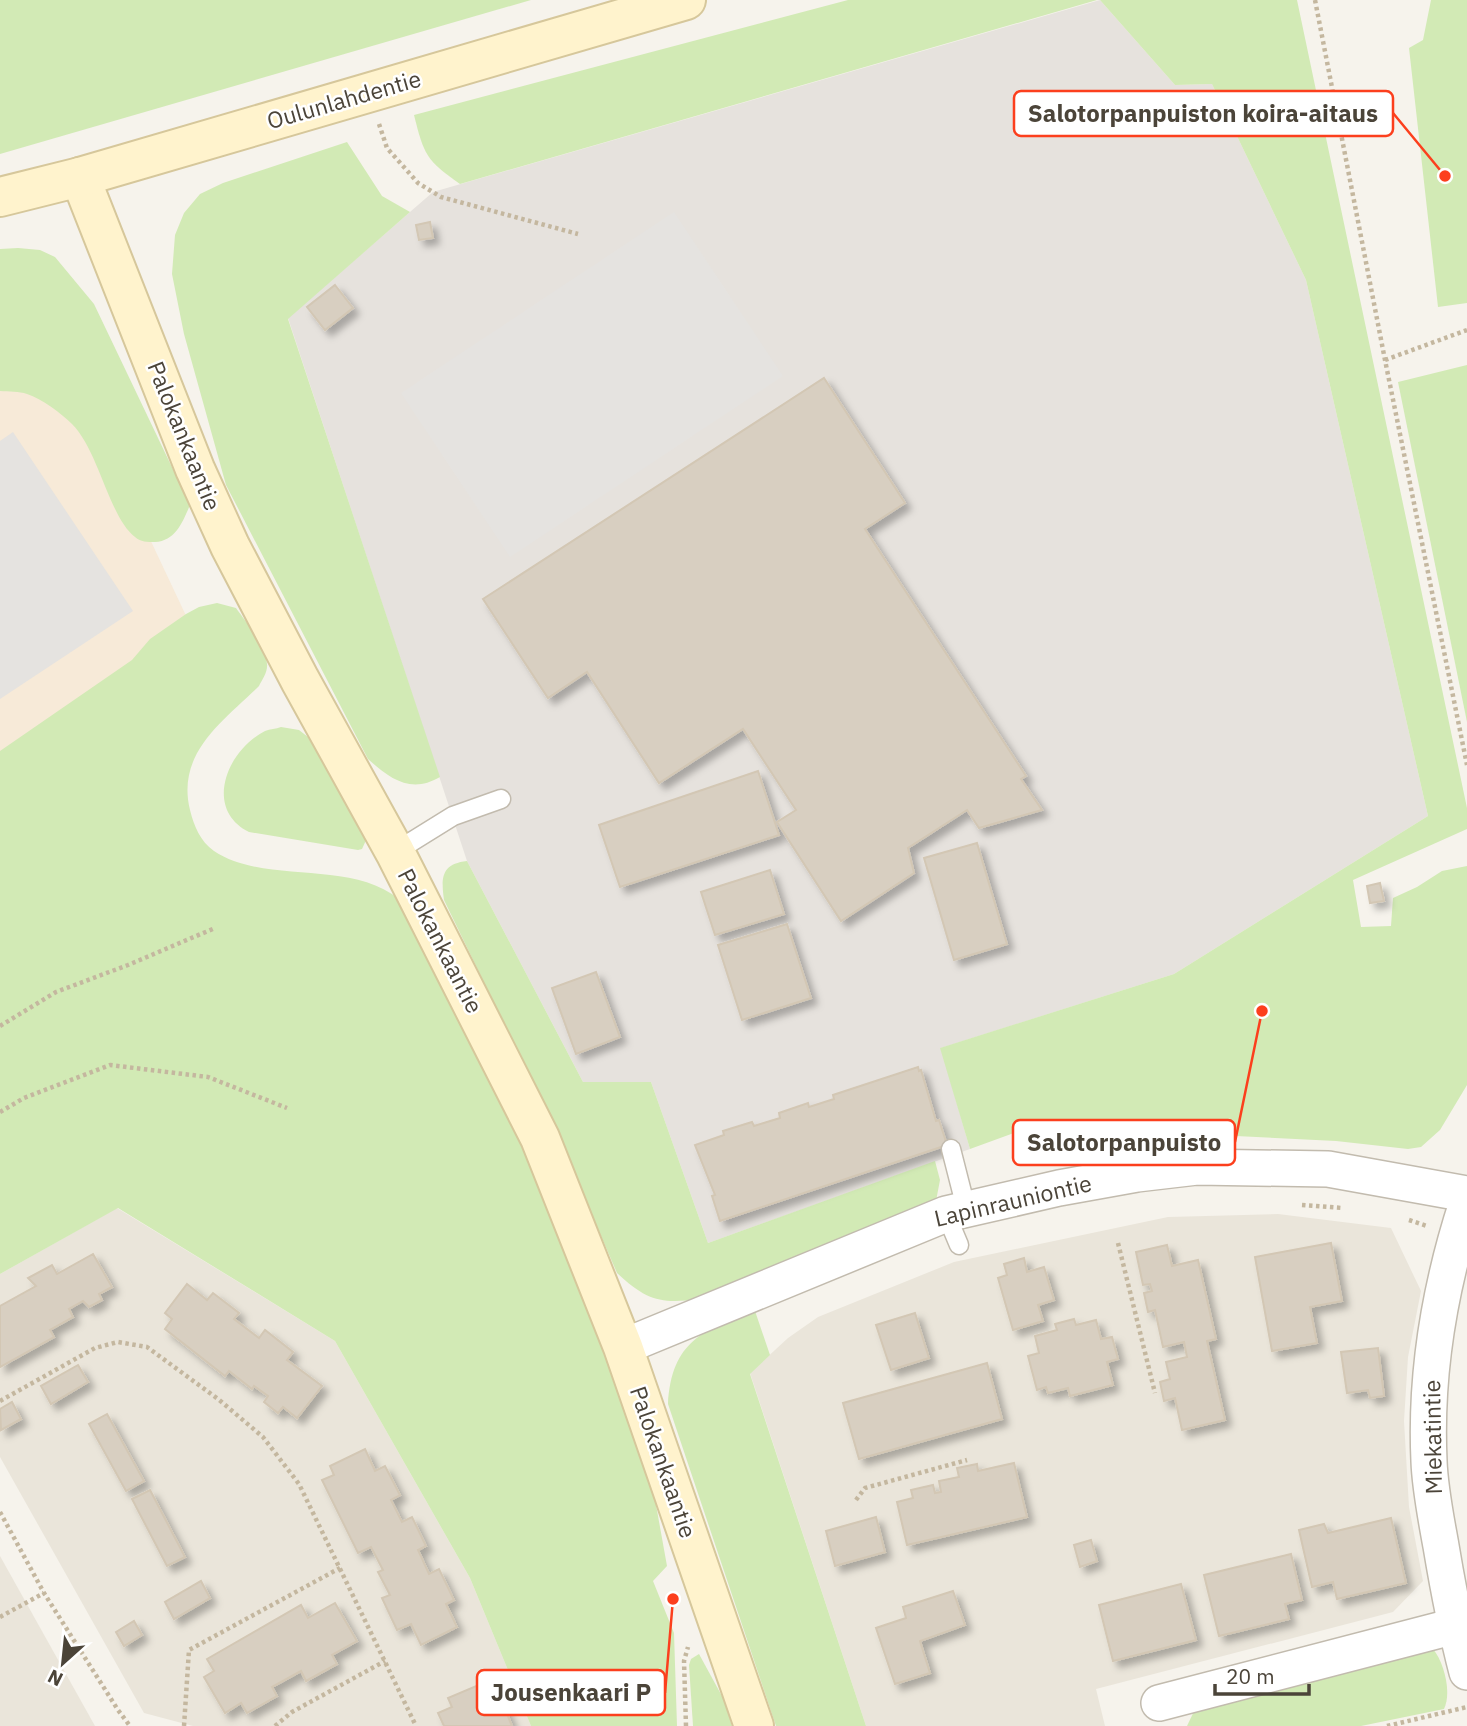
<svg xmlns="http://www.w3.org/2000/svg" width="1467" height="1726" font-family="'IBM Plex Sans',sans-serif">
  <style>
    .residential { fill: #eae5da }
    .commercial { fill: #f7ead8 }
    .industrial { fill: #e6e2dd }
    .green { fill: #d2eab5 }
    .parking { fill: #e5e3e0 }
    .building { fill: #d8cfc1; stroke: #d3c7b4; stroke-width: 2; filter: url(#shadow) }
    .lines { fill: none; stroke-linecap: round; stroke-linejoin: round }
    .lane-casing { stroke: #c2bbae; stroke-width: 21 }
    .street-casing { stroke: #c2bbae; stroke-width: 38 }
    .secondary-casing { stroke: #d6c79b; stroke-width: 42 }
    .path { stroke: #c4b79f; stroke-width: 4.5; stroke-dasharray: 3.5 3.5; stroke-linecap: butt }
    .lane { stroke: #fff; stroke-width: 18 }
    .street { stroke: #fff; stroke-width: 35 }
    .secondary { stroke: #fff3cd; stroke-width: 38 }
    .labels { text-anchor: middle; stroke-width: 5; stroke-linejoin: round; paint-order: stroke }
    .street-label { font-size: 23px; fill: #4b4439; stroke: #fff }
    .leader { fill: none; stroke: #fc3f1d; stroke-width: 2.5 }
    .callout-dot { fill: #fc3f1d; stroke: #fff; stroke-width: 2.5 }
    .callout { fill: #fff; stroke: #fc3f1d; stroke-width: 2.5 }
    .callout-label { font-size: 24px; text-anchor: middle; font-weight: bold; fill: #4b4439 }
  </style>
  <defs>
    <filter id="shadow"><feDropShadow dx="6" dy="6" stdDeviation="3.5" flood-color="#0004"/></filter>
  </defs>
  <rect width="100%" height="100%" fill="#f6f3ec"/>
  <g class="residential">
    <polygon points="117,1208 335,1341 470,1578 531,1726 193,1726 144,1713 0,1457 0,1274"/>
    <polygon points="1278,1214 1391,1228 1421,1291 1408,1357 1404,1421 1409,1507 1423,1581 1393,1612 1096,1689 1105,1726 866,1726 750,1373 788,1338 818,1317 954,1262 1168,1217"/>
    <polygon points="0,1556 95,1726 0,1726"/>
  </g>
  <polygon class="commercial" points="0,377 75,380 197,639 0,773"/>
  <polygon class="industrial" points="1100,0 1175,85 1212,84 1306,280 1428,816 1174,974 941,1048 970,1149 708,1243 651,1082 583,1082 467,861 288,318 433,192"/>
  <g class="green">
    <polygon points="0,0 531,0 0,154"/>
    <path d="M 848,0 L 1097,0 L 460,184 C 426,160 424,155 414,115 Z"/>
    <polygon points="1100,0 1297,0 1467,808 1467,829 1353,880 1361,927 1391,926 1393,898 1417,887 1442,871 1467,866 1467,1085 1440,1130 1421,1147 1408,1149 1336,1141 1194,1134 1039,1162 1022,1130 970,1149 940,1048 1174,974 1428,816 1306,280 1212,84 1175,85"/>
    <polygon points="1431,0 1467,0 1467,303 1438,307 1409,48 1423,40"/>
    <path d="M 347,142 L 382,196 L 410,212 L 288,319 L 440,777 C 411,794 390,779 368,759 L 226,485 L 184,334 L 172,274 L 175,235 L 184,213 L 200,194 L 223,183 Z"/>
    <path d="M 18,248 L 40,250 L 55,257 L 94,304 L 190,505 C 183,521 176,541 155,542 C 147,542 141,542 135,537 C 109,517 99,451 72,424 C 61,413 42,399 27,394 C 19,391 9,392 0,391 L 0,249 Z"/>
    <polygon points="1467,365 1467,722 1398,382"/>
    <path d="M 217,603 L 236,608 C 246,622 266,646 267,664 C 268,672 262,680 259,686 C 223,721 176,753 190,810 C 194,826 200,841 214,851 C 265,885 349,859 399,899 L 523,1143 L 608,1348 L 651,1477 L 667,1566 L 653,1581 L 674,1633 L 677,1726 L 531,1726 L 470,1578 L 335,1341 L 118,1208 L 0,1274 L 0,751 L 132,660 L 150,639 L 186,614 L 199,607 Z"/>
    <path d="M 281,727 L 299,730 L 308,737 L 367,838 L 362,849 L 358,850 L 249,832 C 203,809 227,750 265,731 C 270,729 276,729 281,727 Z"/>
    <path d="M 467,861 L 583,1082 L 651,1082 L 708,1243 L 935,1161 L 940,1180 L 936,1201 L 700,1299 C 661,1304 647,1301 617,1273 L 555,1129 L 444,900 C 441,878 441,864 467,861 Z"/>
    <path d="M 754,1308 L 770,1355 L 750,1374 L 866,1726 L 776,1726 L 668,1404 C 672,1340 703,1332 754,1308 Z"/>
    <path d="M 1433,1649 C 1444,1662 1452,1693 1444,1709 L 1361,1726 L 1187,1726 L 1197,1705 Z"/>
    <polygon points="699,1654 723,1698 732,1726 693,1726 689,1665 691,1659"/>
  </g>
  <g class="parking">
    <polygon points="674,212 783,376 510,557 401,393"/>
    <polygon points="13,432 133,611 0,699 0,441"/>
  </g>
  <g class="building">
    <polygon points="430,222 433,238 419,240 416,225"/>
    <polygon points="335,285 353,308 325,330 307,307"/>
    <polygon points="824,378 905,503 865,529 1026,776 1021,779 1042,810 979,828 967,810 908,848 914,873 841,921 777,822 796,810 743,729 659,783 587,672 548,698 483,599"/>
    <polygon points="758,771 779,835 620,887 599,825"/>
    <polygon points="977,843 1007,944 954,960 924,858"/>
    <polygon points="770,870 784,914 715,935 701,892"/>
    <polygon points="1380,883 1384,901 1370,903 1367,886"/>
    <polygon points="787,924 811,998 742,1020 718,945"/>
    <polygon points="596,972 620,1037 576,1054 552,988"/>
    <polygon points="918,1067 919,1071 921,1070 936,1121 939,1120 947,1145 720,1221 712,1196 715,1195 695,1145 724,1135 723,1131 752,1122 754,1126 780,1118 779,1113 808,1103 809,1107 834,1099 833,1095"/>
    <polygon points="1331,1243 1342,1301 1310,1307 1317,1343 1272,1351 1255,1257"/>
    <polygon points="1167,1245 1172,1266 1198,1260 1216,1339 1207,1341 1225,1420 1182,1430 1175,1398 1164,1401 1160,1382 1170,1379 1166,1362 1187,1357 1184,1342 1163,1347 1155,1310 1148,1312 1144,1293 1152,1291 1150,1284 1143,1285 1136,1252"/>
    <polygon points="93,1254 112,1287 99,1294 102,1300 89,1307 83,1301 69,1309 73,1317 50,1330 54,1337 0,1367 0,1306 36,1286 28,1278 52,1265 57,1274"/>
    <polygon points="1024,1258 1027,1272 1044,1267 1054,1300 1038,1305 1043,1321 1013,1330 998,1278 1007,1275 1004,1264"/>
    <polygon points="187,1284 207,1300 213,1293 239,1313 234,1319 259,1338 265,1330 293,1352 287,1360 322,1386 297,1418 283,1407 278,1413 264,1402 268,1396 254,1386 252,1389 229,1371 225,1376 165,1329 172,1319 165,1313"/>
    <polygon points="915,1313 929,1358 891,1370 876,1325"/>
    <polygon points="1074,1319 1076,1325 1096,1320 1101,1339 1112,1337 1118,1359 1107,1362 1113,1385 1070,1396 1068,1388 1048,1393 1046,1387 1037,1390 1028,1356 1039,1353 1035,1336 1057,1330 1055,1324"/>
    <polygon points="1378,1348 1384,1396 1370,1398 1368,1390 1347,1393 1341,1352"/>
    <polygon points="987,1363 1002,1419 859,1459 843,1403"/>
    <polygon points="78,1365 88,1382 51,1404 41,1386"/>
    <polygon points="12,1402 21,1419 1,1430 0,1409"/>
    <polygon points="107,1414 144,1481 126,1491 89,1424"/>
    <polygon points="365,1449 375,1471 385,1466 400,1495 391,1500 402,1522 412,1517 426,1546 418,1550 429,1574 439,1569 454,1600 446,1604 457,1627 421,1645 411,1624 397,1630 382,1598 390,1595 378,1572 383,1570 371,1547 358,1553 322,1480 334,1475 330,1466"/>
    <polygon points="1014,1463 1027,1517 907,1545 897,1502 913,1498 911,1490 933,1485 935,1493 941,1492 939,1481 959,1477 957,1468 977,1464 978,1471"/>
    <polygon points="150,1490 185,1557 167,1566 132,1499"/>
    <polygon points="876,1517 885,1552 835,1566 826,1531"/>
    <polygon points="1391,1518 1406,1583 1337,1599 1333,1582 1312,1587 1299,1530 1324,1524 1328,1533"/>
    <polygon points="1091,1540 1097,1561 1080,1567 1074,1545"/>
    <polygon points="1291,1554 1302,1600 1285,1604 1289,1619 1219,1636 1204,1575"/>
    <polygon points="201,1581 210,1598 174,1619 165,1602"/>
    <polygon points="1181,1584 1196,1640 1113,1661 1099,1605"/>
    <polygon points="953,1591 965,1625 920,1641 930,1673 895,1684 876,1628 906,1618 903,1607"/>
    <polygon points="335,1603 357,1641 332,1655 337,1664 306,1681 301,1671 272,1687 277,1696 247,1713 241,1703 225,1713 204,1677 214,1671 207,1659 301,1605 308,1618"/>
    <polygon points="134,1621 142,1635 124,1646 116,1632"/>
    <polygon points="481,1684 491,1708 503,1704 512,1726 444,1726 438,1713 452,1707 448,1698"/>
  </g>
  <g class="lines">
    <defs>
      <g id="lane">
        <polyline points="395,852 453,816 501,799"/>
        <polyline points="951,1149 966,1208"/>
        <polyline points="946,1214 959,1245"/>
      </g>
      <g id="street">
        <path d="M 1467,1203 C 1440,1286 1425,1374 1429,1461 C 1430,1489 1436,1518 1441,1546 C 1448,1588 1456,1630 1467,1672"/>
        <polyline points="623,1347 946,1214 1059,1188 1137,1174 1197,1167 1328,1169 1467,1194"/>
        <polyline points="1159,1703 1455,1626"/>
      </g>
      <g id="secondary">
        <polyline points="80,177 195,469 230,546 300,680 395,852 540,1138 623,1347 754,1726"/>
        <polyline points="0,197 80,177 686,0"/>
      </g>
    </defs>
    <use href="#lane" class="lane-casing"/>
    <use href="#street" class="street-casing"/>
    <use href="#secondary" class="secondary-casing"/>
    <g class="path">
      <polyline points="1315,0 1385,360 1467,765"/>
      <polyline points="379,124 387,148 418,183 441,197 578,234"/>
      <polyline points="1385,360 1467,330"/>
      <polyline points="0,1026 56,992 128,965 215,928"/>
      <polyline points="0,1112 24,1098 110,1065 208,1077 287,1108"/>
      <polyline points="1302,1205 1342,1208"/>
      <polyline points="1409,1220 1427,1226"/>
      <polyline points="1118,1243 1155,1393"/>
      <polyline points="0,1401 95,1348 118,1342 147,1347 218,1399 263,1437 299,1484 416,1726"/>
      <polyline points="856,1500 865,1488 967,1460"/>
      <polyline points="0,1512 44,1593 118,1710 130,1726"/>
      <polyline points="0,1617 44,1593"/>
      <polyline points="184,1726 189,1650 340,1568"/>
      <polyline points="275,1726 292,1712 385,1661"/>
      <polyline points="686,1726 684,1661 688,1647"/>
      <polyline points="1387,1726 1467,1707"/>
    </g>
    <use href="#lane" class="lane"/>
    <use href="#street" class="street"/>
    <use href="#secondary" class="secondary"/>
  </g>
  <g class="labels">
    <g class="street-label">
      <text transform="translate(344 100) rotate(-16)" y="8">Oulunlahdentie</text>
      <text transform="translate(184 436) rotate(68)" y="8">Palokankaantie</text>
      <text transform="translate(440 941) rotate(63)" y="8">Palokankaantie</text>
      <text transform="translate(1013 1201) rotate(-13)" y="8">Lapinrauniontie</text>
      <text transform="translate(1433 1437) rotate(-91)" y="8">Miekatintie</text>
      <text transform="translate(663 1462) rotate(71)" y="8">Palokankaantie</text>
    </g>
  </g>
  <path class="leader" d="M1445 176L1393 113M1262 1011L1235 1142M673 1599L665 1693"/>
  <g class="callout-dot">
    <circle cx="1445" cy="176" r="7"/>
    <circle cx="1262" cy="1011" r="7"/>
    <circle cx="673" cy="1599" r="7"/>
  </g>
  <g class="callout">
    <rect x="1014" y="91" width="379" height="45" rx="7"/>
    <rect x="1013" y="1120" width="222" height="45" rx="7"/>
    <rect x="477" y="1670" width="188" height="45" rx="7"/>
  </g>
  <g class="callout-label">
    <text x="1203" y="122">Salotorpanpuiston koira-aitaus</text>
    <text x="1124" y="1151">Salotorpanpuisto</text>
    <text x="571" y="1701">Jousenkaari P</text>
  </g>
  <g transform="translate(63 1663) rotate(207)" stroke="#ffffff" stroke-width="5" paint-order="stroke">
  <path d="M0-5L12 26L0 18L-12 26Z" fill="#4b4439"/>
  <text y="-10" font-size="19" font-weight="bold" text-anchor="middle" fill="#4b4439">N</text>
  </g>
  <path d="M1215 1684v10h94v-10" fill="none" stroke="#4b4439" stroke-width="3.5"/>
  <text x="1226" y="1684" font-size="21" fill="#4b4439" stroke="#ffffff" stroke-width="5" paint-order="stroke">20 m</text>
</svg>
